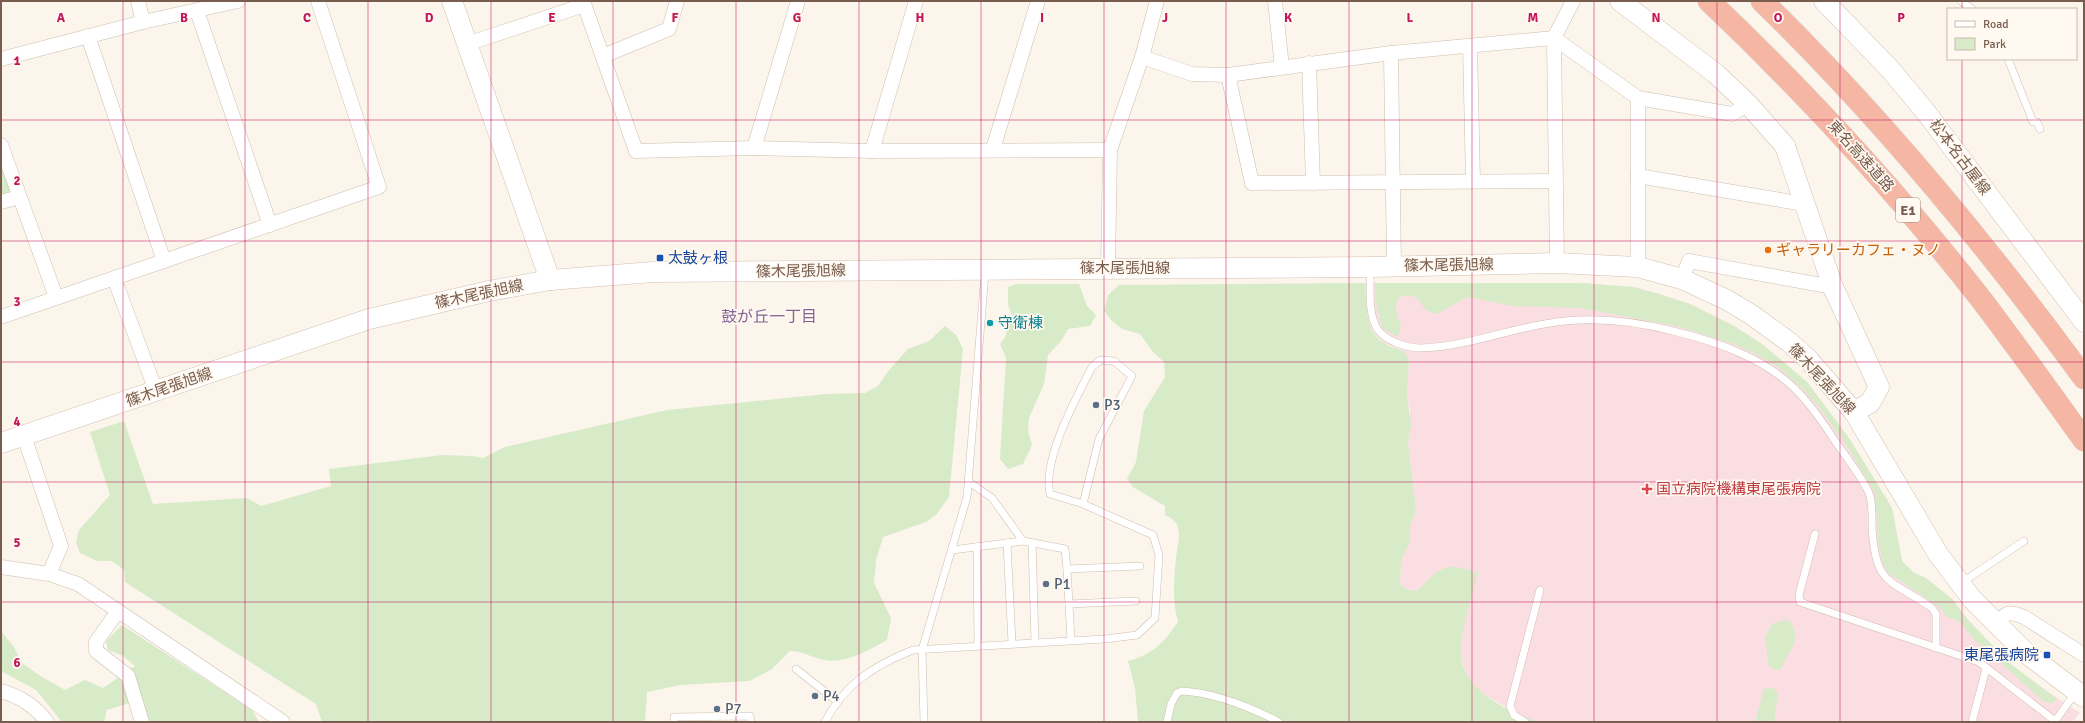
<svg xmlns="http://www.w3.org/2000/svg" width="2085" height="723" font-family="Signika,'Noto Sans JP',sans-serif">
  <style>
    .medical { fill: #fadee2 }
    .green { fill: #d7ebc8 }
    .lines { fill: none; stroke-linecap: round; stroke-linejoin: round }
    .lane-casing { stroke: #cfbdaf; stroke-width: 8 }
    .street-casing { stroke: #cfbdaf; stroke-width: 15 }
    .secondary-casing { stroke: #d5bfaf; stroke-width: 21 }
    .highway-casing { stroke: #d9d1cd; stroke-width: 23 }
    .lane { stroke: #fff; stroke-width: 7 }
    .street { stroke: #fff; stroke-width: 14 }
    .secondary { stroke: #fff; stroke-width: 20 }
    .highway { stroke: #f5b7a3; stroke-width: 22 }
    .grid { fill: none; stroke: #c2185b; stroke-width: 1; stroke-opacity: 0.55 }
    .food-dot { fill: #e8710a; stroke: #fff9f1; stroke-width: 1.5 }
    .transit-dot { fill: #1a4fb4; stroke: #fff9f1; stroke-width: 1.5 }
    .culture-dot { fill: #0f9aa8; stroke: #fff9f1; stroke-width: 1.5 }
    .service-dot { fill: #5c6f8a; stroke: #fff9f1; stroke-width: 1.5 }
    .health-dot { fill: #e0444e; stroke: #fff9f1; stroke-width: 1.5 }
    .labels { text-anchor: middle; stroke-width: 3.5; stroke-linejoin: round; paint-order: stroke }
    .shield { fill: #fff9f1; stroke: #a08b7e; stroke-width: 1 }
    .shield-label { font-size: 14px; font-weight: bold; fill: #785c4d }
    .street-label { font-size: 15px; fill: #785c4d; stroke: #fff9f1 }
    .food-label { font-size: 15px; fill: #c56008; stroke: #fff9f1; text-anchor: start }
    .transit-label { font-size: 15px; fill: #164399; stroke: #fff9f1; text-anchor: start }
    .culture-label { font-size: 15px; fill: #0d838f; stroke: #fff9f1; text-anchor: start }
    .service-label { font-size: 15px; fill: #4e5e75; stroke: #fff9f1; text-anchor: start }
    .health-label { font-size: 15px; fill: #be3a42; stroke: #fff9f1; text-anchor: start }
    .neighbourhood-label { font-size: 16px; fill: #836693; stroke: #fff9f1 }
    .grid-label { font-size: 13px; text-anchor: middle; font-weight: bold; fill: #c2185b; stroke: #fff9f1; stroke-width: 3.5; stroke-linejoin: round; paint-order: stroke }
  </style>
  <rect width="100%" height="100%" fill="#fcf5eb"/>
  <polygon class="medical" points="1365,283 1581,283 1634,287 1659,294 1690,304 1734,326 1762,344 1807,382 1849,438 1892,508 1902,561 1914,573 1926,578 1952,599 1969,621 2012,666 2035,683 2080,713 2072,722 1539,722 1521,716 1495,701 1478,690 1465,673 1460,648 1463,635 1423,585 1417,591 1406,589 1400,584 1401,562 1410,541 1410,526 1416,510 1408,443 1410,434 1410,410 1407,396 1409,360 1404,351 1384,343 1374,333 1368,319"/>
  <g class="green">
    <polygon points="1,156 12,186 8,195 1,197"/>
    <path d="M 1365,283 C 1367,303 1364,331 1384,343 C 1390,347 1398,349 1404,351 L 1409,360 L 1407,396 L 1411,425 L 1408,443 L 1416,510 L 1410,526 L 1410,541 L 1401,562 L 1400,584 L 1406,589 L 1417,591 C 1442,566 1443,562 1478,572 C 1473,594 1462,625 1461,647 C 1458,689 1505,710 1539,722 L 1138,722 L 1135,688 L 1128,661 C 1154,654 1163,643 1178,622 C 1172,601 1174,579 1176,558 C 1177,547 1181,538 1178,527 C 1177,522 1170,517 1165,515 L 1165,506 L 1133,487 L 1127,479 L 1136,462 L 1144,411 L 1165,377 L 1164,362 L 1153,352 L 1140,334 L 1122,329 L 1112,321 L 1104,311 L 1108,295 L 1119,285 Z"/>
    <path d="M 1375,283 L 1581,283 L 1634,287 L 1659,294 L 1690,304 L 1734,326 L 1762,344 L 1807,382 L 1849,438 L 1892,508 L 1902,561 L 1914,573 L 1926,578 L 1952,599 L 1969,621 L 2012,665 L 2057,699 L 2053,703 L 2044,702 L 1975,640 L 1958,620 C 1949,619 1945,617 1941,608 L 1888,573 L 1883,563 L 1879,547 L 1875,493 L 1847,446 L 1819,407 L 1802,388 L 1778,367 L 1756,354 L 1731,343 L 1676,326 L 1580,308 L 1513,306 L 1467,297 L 1437,314 L 1426,310 L 1416,297 C 1392,290 1393,309 1401,325 L 1398,337 L 1382,328 L 1376,303 Z"/>
    <polygon points="1016,284 1079,284 1087,306 1096,315 1090,326 1068,329 1061,341 1048,355 1044,384 1029,418 1028,431 1032,445 1023,464 1008,469 1000,459 1006,358 1000,344 1005,337 1012,316 1008,304 1008,287"/>
    <path d="M 945,326 L 956,335 L 963,349 L 949,497 L 936,515 L 926,522 L 883,537 L 876,560 L 874,583 L 891,618 L 887,640 C 867,651 843,666 820,659 C 809,656 802,651 790,651 L 772,669 L 749,681 L 680,685 L 647,692 L 645,722 L 322,722 L 316,704 L 125,582 L 124,570 L 112,561 L 97,561 L 80,553 L 76,542 L 79,530 L 110,495 L 90,432 L 124,421 L 153,504 L 247,498 L 261,506 L 331,486 L 329,469 L 442,455 L 472,456 L 483,458 L 505,447 L 667,410 L 826,394 L 865,393 L 878,386 L 889,370 L 908,349 L 929,341 Z"/>
    <path d="M 1786,620 L 1791,622 C 1802,647 1788,648 1781,669 L 1776,670 L 1769,667 L 1765,637 L 1772,624 Z"/>
    <polygon points="122,625 252,710 259,722 148,722 136,701 107,710 104,722 62,722 36,690 1,671 1,631 14,647 22,663 42,677 65,690 85,680 103,688 135,666 123,656 108,650 106,641"/>
    <polygon points="1773,688 1778,692 1774,722 1755,722 1764,689"/>
  </g>
  <g class="lines">
    <defs>
      <g id="lane">
        <polyline points="1961,1 1972,9"/>
        <polyline points="2008,59 2033,122 2037,122 2040,129"/>
        <path d="M 1370,269 C 1371,287 1367,314 1378,330 C 1386,341 1407,348 1420,348 C 1470,347 1517,325 1565,321 C 1602,317 1638,322 1673,331 C 1718,342 1768,359 1800,394 C 1814,409 1826,427 1837,444 C 1848,459 1861,476 1869,493 C 1873,503 1872,517 1872,528 C 1876,587 1889,578 1932,608 L 1936,614 L 1936,648"/>
        <polyline points="969,482 992,498 1023,541 1065,549 1067,569"/>
        <polyline points="1815,534 1799,595 1800,602 1979,662 2055,721 2076,692"/>
        <polyline points="1007,543 1012,643"/>
        <polyline points="1032,543 1035,642"/>
        <polyline points="977,547 978,645"/>
        <polyline points="952,550 1023,541"/>
        <polyline points="1961,583 2024,541"/>
        <polyline points="1069,604 1136,601"/>
        <polyline points="1071,640 1067,569 1140,566"/>
        <polyline points="796,669 838,702"/>
        <polyline points="674,722 674,717 750,716 751,722"/>
        <path d="M 825,722 C 844,684 875,665 913,650 L 1105,639 L 1137,635 L 1155,618 L 1159,555 L 1153,535 L 1083,504 L 1050,494 C 1042,460 1076,398 1092,367 L 1100,360 L 1114,361 L 1132,376 L 1099,439 L 1083,504"/>
        <polyline points="924,722 922,650 967,497 985,272"/>
        <path d="M 1167,722 L 1171,704 L 1177,693 L 1182,691 C 1216,693 1250,707 1279,722"/>
        <polyline points="1525,722 1514,715 1510,706 1540,590"/>
        <polyline points="1972,722 1986,669"/>
      </g>
      <g id="street">
        <polyline points="138,1 143,22"/>
        <polyline points="583,1 636,151 754,148 872,151 1110,150"/>
        <polyline points="1275,1 1282,67"/>
        <polyline points="197,11 270,225"/>
        <polyline points="88,36 164,261"/>
        <polyline points="467,44 584,5"/>
        <polyline points="1470,46 1473,181"/>
        <polyline points="1391,53 1394,267"/>
        <polyline points="603,56 669,29 677,1"/>
        <polyline points="1142,57 1192,74 1228,75 1391,53 1554,38 1638,98 1732,114 1748,104"/>
        <polyline points="1,59 143,22 238,1"/>
        <polyline points="1309,63 1313,183"/>
        <polyline points="1228,75 1252,183 1555,181"/>
        <polyline points="1638,98 1638,267"/>
        <polyline points="1,145 56,297"/>
        <polyline points="754,148 798,1"/>
        <polyline points="993,149 1038,1"/>
        <polyline points="872,151 916,1"/>
        <polyline points="1638,176 1804,204"/>
        <polyline points="1,202 19,197"/>
        <polyline points="1557,263 1554,38 1573,1"/>
        <polyline points="1108,268 1110,150 1142,57 1157,1"/>
        <polyline points="114,278 156,391"/>
        <polyline points="1682,279 1689,261 1833,287"/>
        <polyline points="1,317 379,187 318,1"/>
        <polyline points="1,567 49,574 61,546 24,436"/>
        <polyline points="49,574 78,584 283,722"/>
        <polyline points="118,611 96,642 96,651 128,676 142,722"/>
        <path d="M 1997,626 C 2006,611 2008,611 2024,617 L 2084,655"/>
        <path d="M 1,691 C 19,696 36,707 47,722"/>
      </g>
      <g id="secondary">
        <polyline points="452,1 550,280"/>
        <polyline points="1620,1 1715,73 1748,104 1785,146 1833,287 1879,387 1870,403 1854,412"/>
        <polyline points="1824,1 1889,68 1925,111 2084,322"/>
        <polyline points="1,443 369,319 489,291 550,280 653,272 1370,267 1557,263 1638,267 1682,279 1727,300 1752,315 1789,342 1808,359 1854,412 1938,554 1972,599 2027,654 2084,697"/>
      </g>
      <g id="highway">
        <path d="M 1709,1 C 1808,95 1900,195 1984,303 C 2018,348 2051,394 2084,440"/>
        <path d="M 1762,1 C 1881,117 1986,244 2084,378"/>
      </g>
    </defs>
    <use href="#lane" class="lane-casing"/>
    <use href="#street" class="street-casing"/>
    <use href="#secondary" class="secondary-casing"/>
    <use href="#highway" class="highway-casing"/>
    <use href="#lane" class="lane"/>
    <use href="#street" class="street"/>
    <use href="#secondary" class="secondary"/>
    <use href="#highway" class="highway"/>
  </g>
  <path class="grid" d="M 123,1 L 123,722M 245,1 L 245,722M 368,1 L 368,722M 491,1 L 491,722M 613,1 L 613,722M 736,1 L 736,722M 859,1 L 859,722M 981,1 L 981,722M 1104,1 L 1104,722M 1226,1 L 1226,722M 1349,1 L 1349,722M 1472,1 L 1472,722M 1594,1 L 1594,722M 1717,1 L 1717,722M 1840,1 L 1840,722M 1962,1 L 1962,9M 1962,59 L 1962,722M 1,120 L 2084,120M 1,241 L 2084,241M 1,362 L 2084,362M 1,482 L 2084,482M 1,602 L 2084,602"/>
  <circle class="food-dot" cx="1768" cy="250" r="4"/>
  <g class="transit-dot">
    <rect x="656" y="254" width="8" height="8" rx="2"/>
    <rect x="2043" y="651" width="8" height="8" rx="2"/>
  </g>
  <circle class="culture-dot" cx="990" cy="323" r="4"/>
  <g class="service-dot">
    <circle cx="1096" cy="405" r="4"/>
    <circle cx="1046" cy="584" r="4"/>
    <circle cx="815" cy="696" r="4"/>
    <circle cx="717" cy="709" r="4"/>
  </g>
  <path class="health-dot" d="M1645 483h4v4h4v4h-4v4h-4v-4h-4v-4h4z"/>
  <g class="labels">
    <rect class="shield" x="1896" y="198" width="24" height="24" rx="3"/>
    <g class="shield-label">
      <text x="1908" y="215">E1</text>
    </g>
    <g class="street-label">
      <text transform="translate(1861 156) rotate(48)" y="5">東名高速道路</text>
      <text transform="translate(1960 157) rotate(53)" y="5">松本名古屋線</text>
      <text transform="translate(1449 265) rotate(-1)" y="5">篠木尾張旭線</text>
      <text x="1125" y="273">篠木尾張旭線</text>
      <text transform="translate(801 271) rotate(-1)" y="5">篠木尾張旭線</text>
      <text transform="translate(479 294) rotate(-12)" y="5">篠木尾張旭線</text>
      <text transform="translate(1822 379) rotate(47)" y="5">篠木尾張旭線</text>
      <text transform="translate(169 387) rotate(-19)" y="5">篠木尾張旭線</text>
    </g>
    <g class="food-label">
      <text x="1776" y="255">ギャラリーカフェ・ヌノ</text>
    </g>
    <g class="transit-label">
      <text x="668" y="263">太鼓ヶ根</text>
      <text x="2039" y="660" text-anchor="end">東尾張病院</text>
    </g>
    <g class="culture-label">
      <text x="998" y="328">守衛棟</text>
    </g>
    <g class="service-label">
      <text x="1104" y="410">P3</text>
      <text x="1054" y="589">P1</text>
      <text x="823" y="701">P4</text>
      <text x="725" y="714">P7</text>
    </g>
    <g class="health-label">
      <text x="1656" y="494">国立病院機構東尾張病院</text>
    </g>
    <g class="neighbourhood-label">
      <text x="769" y="322">鼓が丘一丁目</text>
    </g>
  </g>
  <g class="grid-label">
    <text x="61" y="22">A</text>
    <text x="184" y="22">B</text>
    <text x="307" y="22">C</text>
    <text x="429" y="22">D</text>
    <text x="552" y="22">E</text>
    <text x="675" y="22">F</text>
    <text x="797" y="22">G</text>
    <text x="920" y="22">H</text>
    <text x="1042" y="22">I</text>
    <text x="1165" y="22">J</text>
    <text x="1288" y="22">K</text>
    <text x="1410" y="22">L</text>
    <text x="1533" y="22">M</text>
    <text x="1656" y="22">N</text>
    <text x="1778" y="22">O</text>
    <text x="1901" y="22">P</text>
    <text x="17" y="65">1</text>
    <text x="17" y="185">2</text>
    <text x="17" y="306">3</text>
    <text x="17" y="426">4</text>
    <text x="17" y="547">5</text>
    <text x="17" y="667">6</text>
  </g>
  <rect width="2085" height="723" fill="none" stroke="#785c4d" stroke-width="4"/>
  <rect x="1947" y="8" width="130" height="52" fill="#fff9f1" stroke="#c9baaf"/>
  <rect x="1955" y="21" width="20" height="6" fill="#ffffff" stroke="#c9baaf"/>
  <text x="1983" y="28" font-size="12" fill="#785c4d">Road</text>
  <rect x="1955" y="38" width="20" height="12" fill="#d7ebc8" stroke="#c9baaf"/>
  <text x="1983" y="48" font-size="12" fill="#785c4d">Park</text>
</svg>
